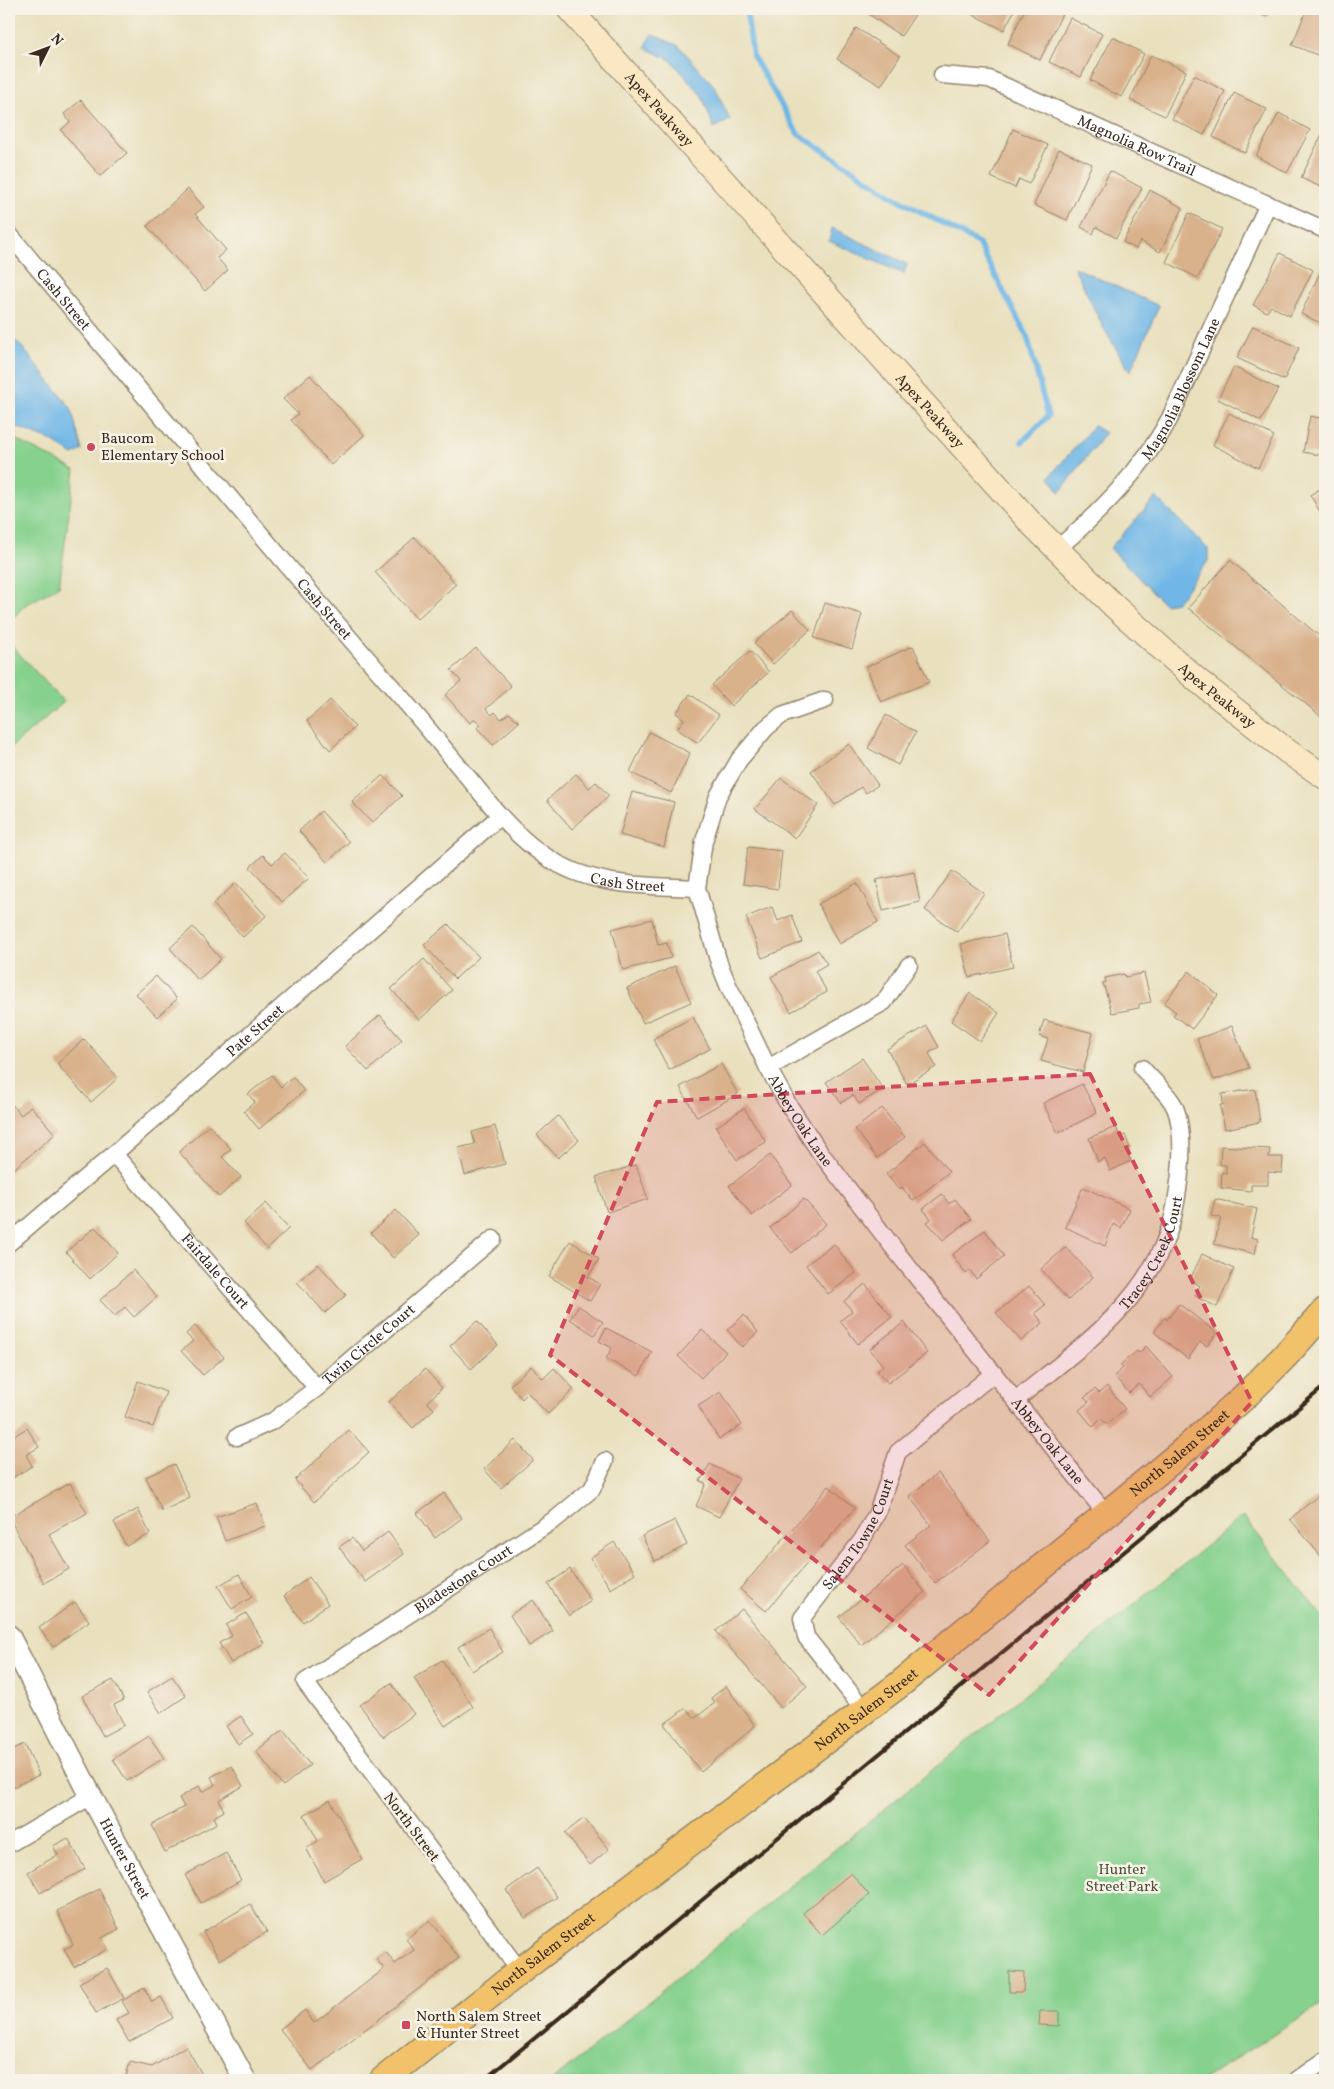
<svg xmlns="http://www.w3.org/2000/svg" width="1334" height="2089" font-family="Vollkorn,serif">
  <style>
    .green { fill: #86d18e; stroke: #607e56 }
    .water { fill: #6fb7e7; stroke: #557082 }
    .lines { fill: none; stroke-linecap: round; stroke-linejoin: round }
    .stream { stroke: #6fb7e7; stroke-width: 5.5 }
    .building { fill: #d9b18b }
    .minor-casing { stroke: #92856e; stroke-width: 19 }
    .tertiary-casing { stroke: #92856e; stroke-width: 24 }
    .secondary-casing { stroke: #92856e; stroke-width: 26 }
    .primary-casing { stroke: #92856e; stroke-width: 29 }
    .minor { stroke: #fff; stroke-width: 16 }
    .tertiary { stroke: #fff; stroke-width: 21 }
    .secondary { stroke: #fae7c3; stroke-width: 24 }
    .primary { stroke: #f2c26a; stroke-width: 26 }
    .rail { stroke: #3b2a1e; stroke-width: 4 }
    .marked { fill: #d1495b; fill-opacity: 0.2; stroke: #d1495b; stroke-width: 4; stroke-dasharray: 10 6; stroke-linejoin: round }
    .poi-dot { fill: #d1495b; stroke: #f7f3e8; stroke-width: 2 }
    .labels { text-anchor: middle; stroke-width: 5; stroke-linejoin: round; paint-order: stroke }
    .street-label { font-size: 15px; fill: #3b2a1e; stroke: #f7f3e8 }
    .poi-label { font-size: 15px; fill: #3b2a1e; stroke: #f7f3e8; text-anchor: start }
    .park-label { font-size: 15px; fill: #4e543a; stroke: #f7f3e8 }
  </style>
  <rect width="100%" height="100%" fill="#f7f3e8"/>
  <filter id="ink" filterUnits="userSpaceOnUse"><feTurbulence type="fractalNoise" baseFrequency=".02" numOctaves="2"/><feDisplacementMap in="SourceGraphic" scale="10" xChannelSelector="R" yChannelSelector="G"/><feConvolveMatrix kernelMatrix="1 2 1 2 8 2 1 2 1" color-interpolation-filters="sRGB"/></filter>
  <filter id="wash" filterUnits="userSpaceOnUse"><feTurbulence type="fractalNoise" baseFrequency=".0096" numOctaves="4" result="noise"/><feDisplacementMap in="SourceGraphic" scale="20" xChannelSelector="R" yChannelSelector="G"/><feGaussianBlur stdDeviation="1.12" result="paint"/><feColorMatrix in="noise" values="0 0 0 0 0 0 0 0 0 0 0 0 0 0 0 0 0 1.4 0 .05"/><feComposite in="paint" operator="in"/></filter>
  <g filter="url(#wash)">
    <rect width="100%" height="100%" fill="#e9e0bd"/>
    <g class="green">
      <polygon points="9,436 75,470 59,586 24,606 9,622"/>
      <polygon points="9,643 64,702 9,749"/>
      <polygon points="1243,1516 1325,1620 1325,2002 1203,2080 553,2080"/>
    </g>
    <g class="water">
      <polygon points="652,34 679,46 715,87 730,120 714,128 702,96 671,60 645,48"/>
      <polygon points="832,228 907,264 904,274 829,241"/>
      <polygon points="1074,267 1159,306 1130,372 1103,327"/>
      <polygon points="9,335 22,347 71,408 82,450 73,455 50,440 9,424"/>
      <polygon points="1094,426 1105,433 1060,492 1049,477"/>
      <polygon points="1156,497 1208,549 1208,561 1177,602 1164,604 1110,548"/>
    </g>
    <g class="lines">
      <polyline class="stream" points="746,9 753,56 798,134 896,198 978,243 1027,336 1048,416 1022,442"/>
    </g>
    <g id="blocks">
      <g class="building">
        <polygon points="861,9 919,9 901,36"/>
        <polygon points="974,9 1015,9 1004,30 971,14"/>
        <polygon points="1025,9 1064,10 1040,60 1008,44"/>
        <polygon points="1248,9 1271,9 1267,17"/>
        <polygon points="1307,9 1325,10 1325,58 1292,45"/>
        <polygon points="1070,18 1102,34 1081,77 1049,62"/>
        <polygon points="856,28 900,56 881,86 837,59"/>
        <polygon points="1113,37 1144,54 1121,97 1090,80"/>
        <polygon points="1151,55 1186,71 1165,116 1130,100"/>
        <polygon points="1194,75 1225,91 1204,135 1172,119"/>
        <polygon points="1234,93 1267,109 1245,153 1213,137"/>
        <polygon points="81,100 127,153 100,176 61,130 70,122 64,114"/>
        <polygon points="1279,113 1310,130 1287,173 1256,156"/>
        <polygon points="1013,129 1048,145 1029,184 1019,179 1015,188 991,177"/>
        <polygon points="1322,134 1325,135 1325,189 1301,178"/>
        <polygon points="1059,149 1092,164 1067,220 1034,205"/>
        <polygon points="1110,171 1142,188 1116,238 1096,227 1093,234 1081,227"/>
        <polygon points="188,189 204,207 195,214 226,250 217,258 228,270 205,291 147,226"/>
        <polygon points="1150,190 1183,208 1160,252 1140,241 1136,249 1123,242"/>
        <polygon points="1189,213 1222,229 1198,278 1166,262"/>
        <polygon points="1280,253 1313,270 1290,316 1271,306 1267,312 1253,305"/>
        <polygon points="1321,270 1325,271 1325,325 1301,314"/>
        <polygon points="1253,326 1299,348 1284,380 1237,358"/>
        <polygon points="1234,367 1278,389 1261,421 1218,399"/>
        <polygon points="310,375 364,435 331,465 291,420 298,414 283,399"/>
        <polygon points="1229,413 1274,436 1258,468 1213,445"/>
        <polygon points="1310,416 1325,419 1325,456 1303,452"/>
        <polygon points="1325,486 1325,520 1310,495"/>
        <polygon points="415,537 456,584 417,619 375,572"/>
        <polygon points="1230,560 1325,641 1325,716 1323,718 1188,608"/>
        <polygon points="825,603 862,614 852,649 814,638"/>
        <polygon points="792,610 810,630 773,664 754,643"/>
        <polygon points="913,646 929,682 881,702 866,667"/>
        <polygon points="476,648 511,686 486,709 492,715 495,712 501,719 509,713 519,722 493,745 477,728 481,725 475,719 470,723 445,695 461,681 451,670"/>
        <polygon points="750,651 769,672 731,706 712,685"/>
        <polygon points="690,694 719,715 698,743 677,729 684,719 676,713"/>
        <polygon points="330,700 355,727 330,750 307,721"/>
        <polygon points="886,715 916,732 898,765 868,748"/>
        <polygon points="649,732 690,753 671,793 630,772"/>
        <polygon points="849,744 878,785 866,793 861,787 835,805 811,771"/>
        <polygon points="576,774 589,788 596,782 609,796 572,829 547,800"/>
        <polygon points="383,775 402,796 372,823 352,802"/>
        <polygon points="781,778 818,805 795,838 755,809"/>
        <polygon points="632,792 674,802 664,847 620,835"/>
        <polygon points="321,811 349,842 327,862 299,831"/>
        <polygon points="748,847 782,851 778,889 743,884"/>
        <polygon points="285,853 309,878 282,902 250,867 263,855 272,864"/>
        <polygon points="952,871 984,893 957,932 925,910"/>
        <polygon points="914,872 920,902 883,911 876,880"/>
        <polygon points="236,883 266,916 243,937 213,904"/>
        <polygon points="857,883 878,922 839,944 818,904"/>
        <polygon points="772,907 778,921 792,915 802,942 762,958 746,917"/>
        <polygon points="652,919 658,945 667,943 671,958 623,970 612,929"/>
        <polygon points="448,924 479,957 455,979 424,945"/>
        <polygon points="193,927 221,959 198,980 170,948"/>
        <polygon points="1005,934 1013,967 969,977 961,944"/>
        <polygon points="818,950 827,964 815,971 827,992 791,1012 771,977"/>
        <polygon points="424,959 452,990 419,1020 391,989"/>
        <polygon points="675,966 691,1002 643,1023 627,988"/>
        <polygon points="1189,971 1218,995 1192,1029 1173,1015 1176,1012 1164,1003"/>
        <polygon points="1144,973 1151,1002 1139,1004 1139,1008 1112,1013 1103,983 1106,982 1105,978 1124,974 1125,977"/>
        <polygon points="156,976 177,999 157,1017 136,994"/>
        <polygon points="970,993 999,1013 980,1041 951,1021"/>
        <polygon points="380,1015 402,1040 368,1071 345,1046"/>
        <polygon points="693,1017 710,1049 669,1070 653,1039"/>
        <polygon points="1044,1020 1093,1033 1083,1072 1041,1061 1048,1039 1039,1036"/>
        <polygon points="927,1026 939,1047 929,1053 936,1067 907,1084 887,1049"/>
        <polygon points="1232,1026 1249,1068 1214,1080 1197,1039"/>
        <polygon points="84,1039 118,1078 91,1102 57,1064"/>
        <polygon points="862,1058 883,1089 859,1104 853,1095 841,1103 826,1082"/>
        <polygon points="721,1064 738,1094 697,1117 680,1087"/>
        <polygon points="272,1075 281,1087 293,1077 304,1091 259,1129 244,1111 255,1102 248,1094"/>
        <polygon points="1082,1084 1097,1113 1058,1133 1043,1103"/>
        <polygon points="1255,1089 1260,1122 1225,1129 1220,1105 1223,1105 1222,1094"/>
        <polygon points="9,1101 21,1115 31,1106 55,1134 9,1173"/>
        <polygon points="744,1108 766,1142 737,1160 716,1127"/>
        <polygon points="882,1108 905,1137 877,1158 855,1129"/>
        <polygon points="558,1116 579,1140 558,1158 537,1135"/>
        <polygon points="209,1125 231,1149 222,1157 241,1177 219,1197 179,1152"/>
        <polygon points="495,1126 505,1164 465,1175 458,1148 475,1144 472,1132"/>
        <polygon points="1116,1127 1120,1136 1125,1135 1130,1148 1126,1149 1131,1161 1110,1171 1105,1158 1098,1162 1089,1138"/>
        <polygon points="925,1142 949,1172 913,1201 902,1187 899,1190 886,1174"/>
        <polygon points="1221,1146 1270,1149 1269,1157 1283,1157 1282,1173 1268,1172 1268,1185 1251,1185 1251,1191 1221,1188 1222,1172 1226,1173 1226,1165 1220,1165"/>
        <polygon points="770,1155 792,1185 752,1216 729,1186"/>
        <polygon points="636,1165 648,1199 607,1212 596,1177"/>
        <polygon points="1083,1187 1130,1209 1121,1228 1113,1224 1105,1246 1065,1227"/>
        <polygon points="942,1194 949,1204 955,1199 971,1219 943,1240 927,1222 931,1219 923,1209"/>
        <polygon points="804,1199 826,1224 792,1253 770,1228"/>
        <polygon points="1215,1199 1257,1209 1251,1237 1258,1239 1255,1254 1214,1244 1221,1218 1211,1216"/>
        <polygon points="266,1203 289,1228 267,1249 244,1223"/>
        <polygon points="396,1210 419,1235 393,1258 371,1233"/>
        <polygon points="95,1227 118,1253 90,1279 66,1252"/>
        <polygon points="985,1230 1004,1256 976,1279 970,1270 966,1274 952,1255"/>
        <polygon points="570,1241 599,1259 588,1277 600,1284 590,1301 549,1276"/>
        <polygon points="834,1244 856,1273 828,1294 806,1265"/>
        <polygon points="1066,1247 1093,1277 1068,1300 1041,1269"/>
        <polygon points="1202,1254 1234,1269 1217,1307 1195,1296 1200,1286 1190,1280"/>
        <polygon points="318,1264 346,1295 325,1313 297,1282"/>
        <polygon points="133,1270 157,1297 134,1317 125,1307 115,1316 100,1300"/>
        <polygon points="865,1284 892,1317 858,1344 840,1321 852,1311 844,1301"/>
        <polygon points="1029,1286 1045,1305 1035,1313 1043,1323 1021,1341 996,1313"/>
        <polygon points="1179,1304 1217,1333 1207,1346 1200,1342 1188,1359 1154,1332 1165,1317 1167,1320"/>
        <polygon points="579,1306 603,1322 594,1335 570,1319"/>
        <polygon points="744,1315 758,1332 742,1347 727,1330"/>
        <polygon points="477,1321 498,1345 471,1369 450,1346"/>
        <polygon points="904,1322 927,1353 888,1383 877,1371 883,1366 870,1349"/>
        <polygon points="195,1326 224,1357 203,1375 181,1351 193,1341 186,1334"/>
        <polygon points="606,1328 652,1352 639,1376 606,1359 612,1348 599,1341"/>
        <polygon points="702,1330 726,1352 701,1378 678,1356"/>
        <polygon points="1146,1346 1173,1377 1150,1397 1139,1384 1129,1393 1114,1376 1123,1368 1120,1365 1137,1351 1139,1353"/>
        <polygon points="531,1366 543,1379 554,1368 574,1389 548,1414 528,1393 522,1399 510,1385"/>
        <polygon points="425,1369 442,1388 427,1402 434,1409 413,1428 389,1402"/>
        <polygon points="138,1381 166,1392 153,1427 125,1417"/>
        <polygon points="1107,1386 1125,1409 1107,1424 1101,1419 1093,1427 1079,1410 1089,1402 1084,1398 1095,1389 1099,1393"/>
        <polygon points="721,1392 742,1425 719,1439 698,1406"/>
        <polygon points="27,1428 39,1447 26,1455 32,1466 9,1480 9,1439"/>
        <polygon points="349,1430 369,1452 314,1502 295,1480"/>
        <polygon points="515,1440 533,1460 501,1488 484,1469"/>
        <polygon points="174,1464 190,1498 162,1511 146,1477"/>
        <polygon points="710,1464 739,1479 719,1517 696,1506 706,1484 700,1481"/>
        <polygon points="938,1473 990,1541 935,1583 905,1545 931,1525 909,1496"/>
        <polygon points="70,1483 87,1513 49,1534 69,1569 44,1583 9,1517"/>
        <polygon points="829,1486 855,1508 766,1611 740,1589"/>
        <polygon points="1325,1490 1325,1561 1290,1519"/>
        <polygon points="444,1493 462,1518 435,1538 417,1513"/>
        <polygon points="257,1503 265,1526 225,1541 216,1517"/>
        <polygon points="138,1509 150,1534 126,1546 114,1522"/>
        <polygon points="675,1520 687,1545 655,1561 642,1536"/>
        <polygon points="388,1532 404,1554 365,1582 339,1547 352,1538 362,1551"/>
        <polygon points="614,1542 635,1573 611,1589 590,1558"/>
        <polygon points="903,1565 925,1592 861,1645 839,1617"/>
        <polygon points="570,1569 591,1601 569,1616 548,1584"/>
        <polygon points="239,1574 252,1597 232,1609 218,1586"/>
        <polygon points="309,1577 328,1604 303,1622 284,1596"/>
        <polygon points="533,1600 553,1631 529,1646 510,1615"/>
        <polygon points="75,1602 89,1621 53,1647 39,1628"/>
        <polygon points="742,1609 807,1686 781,1708 716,1631"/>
        <polygon points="246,1613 264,1643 231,1663 219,1643 232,1636 226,1625"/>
        <polygon points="489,1628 503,1652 472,1671 458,1647"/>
        <polygon points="442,1660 473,1707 445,1726 414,1678"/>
        <polygon points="172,1676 186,1696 161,1713 147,1692"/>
        <polygon points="113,1680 124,1700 114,1705 124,1725 103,1736 82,1696"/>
        <polygon points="391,1683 414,1714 383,1737 360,1705"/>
        <polygon points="726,1686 755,1726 701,1772 664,1724 686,1708 695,1718 715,1703 711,1698"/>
        <polygon points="241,1716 253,1734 238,1744 226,1726"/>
        <polygon points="283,1730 310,1765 283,1786 256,1751"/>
        <polygon points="149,1736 164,1758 127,1781 113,1759"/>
        <polygon points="25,1744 39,1775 9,1789 9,1751"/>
        <polygon points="232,1766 243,1786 219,1800 224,1811 214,1817 217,1823 165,1852 152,1825 184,1807 179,1798 199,1786 202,1792 215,1785 211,1777"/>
        <polygon points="330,1800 362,1859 324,1881 306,1848 318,1841 304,1815"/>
        <polygon points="584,1818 609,1849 590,1865 565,1833"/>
        <polygon points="68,1838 85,1869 40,1893 28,1872 58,1855 53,1846"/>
        <polygon points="226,1853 241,1880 201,1903 185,1875"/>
        <polygon points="537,1868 557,1897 525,1918 506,1890"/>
        <polygon points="851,1873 869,1895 822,1935 803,1913"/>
        <polygon points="99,1889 119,1929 102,1938 108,1949 74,1967 64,1949 73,1945 57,1911"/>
        <polygon points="250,1904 267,1932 220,1960 203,1932"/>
        <polygon points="430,1920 459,1958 312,2070 280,2029 305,2010 314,2023 384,1969 376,1959 386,1952 395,1964 414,1950 406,1939"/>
        <polygon points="107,1968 124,1998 96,2013 79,1983"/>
        <polygon points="1009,1971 1024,1972 1023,1992 1009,1992"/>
        <polygon points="144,1988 152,2002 161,1997 173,2018 129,2042 116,2020 129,2013 122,2001"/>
        <polygon points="1040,2011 1059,2011 1059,2026 1039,2025"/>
        <polygon points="186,2046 204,2078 200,2080 125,2080 130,2062 152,2067"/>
      </g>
    </g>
  </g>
  <g filter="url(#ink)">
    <use href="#blocks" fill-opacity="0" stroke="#92856e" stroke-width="1"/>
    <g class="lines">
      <defs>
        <g id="minor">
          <path id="s1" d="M 942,75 L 989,79 L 1325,230"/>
          <path id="s2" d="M 9,234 C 139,389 267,545 400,696 C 426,726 451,757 476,787 C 497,813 518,838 545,856 C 592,888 643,885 697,888"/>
          <path id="s3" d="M 1057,549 C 1101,511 1142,470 1170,418 L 1268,204"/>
          <path id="s4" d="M 825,700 L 782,715 L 766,728 L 739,760 L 718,796 L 704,841 L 697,888 L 719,963 L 728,985 L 768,1068 L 788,1104 L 819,1151 L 899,1255 L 1107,1515"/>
          <polyline points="768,1068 884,1002 909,965"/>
          <path id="s5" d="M 114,1154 L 317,1388"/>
          <path id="s6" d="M 9,1243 L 114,1154 L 500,816"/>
          <path id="s7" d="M 1016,1400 C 1074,1352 1142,1307 1168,1233 C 1175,1214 1178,1193 1180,1173 C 1182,1154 1183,1119 1172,1102 C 1164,1090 1151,1079 1142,1068"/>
          <path id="s8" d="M 237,1437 L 273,1421 L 317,1388 L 493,1239"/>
          <path id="s9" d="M 865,1711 L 806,1637 L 802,1618 L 862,1540 L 877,1513 L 898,1452 L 994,1373"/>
          <polyline points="9,1844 91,1796"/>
          <path id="s10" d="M 520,1971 L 305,1682 L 557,1518 L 592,1489 L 605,1461"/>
          <polyline points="1297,2080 1325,2060"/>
        </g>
        <g id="tertiary">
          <path id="s11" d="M 9,1636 L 91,1796 L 245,2080"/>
        </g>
        <g id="secondary">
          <path id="s12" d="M 569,9 L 1030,522 L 1115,607 L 1197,680 L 1287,751 L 1325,777"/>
        </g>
        <g id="primary">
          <path id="s13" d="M 383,2080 L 520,1971 L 900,1684 L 1188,1447 L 1245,1396 L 1284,1357 L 1325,1311"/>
        </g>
      </defs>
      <use href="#minor" class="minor-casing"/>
      <use href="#tertiary" class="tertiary-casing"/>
      <use href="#secondary" class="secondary-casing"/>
      <use href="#primary" class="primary-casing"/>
      <use href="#minor" class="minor"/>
      <use href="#tertiary" class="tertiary"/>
      <use href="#secondary" class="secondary"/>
      <use href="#primary" class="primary"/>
      <polyline class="rail" points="484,2080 1325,1386"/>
    </g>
  </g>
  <path class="marked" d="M 1090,1074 L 1252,1402 L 989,1695 L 550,1355 L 657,1102 Z"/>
  <g class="poi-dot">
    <circle cx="91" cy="447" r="5"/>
    <rect x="401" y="2020" width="10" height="10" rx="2.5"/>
  </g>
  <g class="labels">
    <g class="street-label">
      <text dy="5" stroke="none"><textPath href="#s12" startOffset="135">Apex Peakway</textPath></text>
      <text dy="5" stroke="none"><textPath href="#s1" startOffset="209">Magnolia Row Trail</textPath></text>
      <text dy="5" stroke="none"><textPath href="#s2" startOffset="85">Cash Street</textPath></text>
      <text dy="5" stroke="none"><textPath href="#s3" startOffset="205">Magnolia Blossom Lane</textPath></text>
      <text dy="5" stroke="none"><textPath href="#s12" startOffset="540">Apex Peakway</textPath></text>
      <text dy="5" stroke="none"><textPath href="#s2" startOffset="490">Cash Street</textPath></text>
      <text dy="5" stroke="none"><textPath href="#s12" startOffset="945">Apex Peakway</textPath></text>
      <text dy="5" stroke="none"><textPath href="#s2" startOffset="910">Cash Street</textPath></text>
      <text dy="5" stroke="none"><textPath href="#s6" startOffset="325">Pate Street</textPath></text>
      <text dy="5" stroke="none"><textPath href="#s4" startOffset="500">Abbey Oak Lane</textPath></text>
      <text dy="5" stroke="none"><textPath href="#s7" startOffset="204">Tracey Creek Court</textPath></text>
      <text dy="5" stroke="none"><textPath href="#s5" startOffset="155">Fairdale Court</textPath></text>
      <text dy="5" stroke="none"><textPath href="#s8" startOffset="162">Twin Circle Court</textPath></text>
      <text dy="5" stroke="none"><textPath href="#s4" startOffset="905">Abbey Oak Lane</textPath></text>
      <text dy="5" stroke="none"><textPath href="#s13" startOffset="1014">North Salem Street</textPath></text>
      <text dy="5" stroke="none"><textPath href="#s9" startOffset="216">Salem Towne Court</textPath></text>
      <text dy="5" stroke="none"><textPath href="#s10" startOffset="549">Bladestone Court</textPath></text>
      <text dy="5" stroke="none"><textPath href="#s13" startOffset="609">North Salem Street</textPath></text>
      <text transform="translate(412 1827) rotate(53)" y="5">North Street</text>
      <text dy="5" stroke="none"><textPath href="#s11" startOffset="251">Hunter Street</textPath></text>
      <text dy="5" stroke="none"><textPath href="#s13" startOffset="204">North Salem Street</textPath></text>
    </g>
    <g class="poi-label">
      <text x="101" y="443">Baucom<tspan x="101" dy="17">Elementary School</tspan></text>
      <text x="416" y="2021">North Salem Street<tspan x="416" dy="17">&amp; Hunter Street</tspan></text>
    </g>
    <g class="park-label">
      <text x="1122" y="1874">Hunter<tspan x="1122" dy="17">Street Park</tspan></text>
    </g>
  </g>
  <rect width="1334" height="2089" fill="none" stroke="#f7f3e8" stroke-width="30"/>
  <g transform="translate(48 48) rotate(48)" stroke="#f7f3e8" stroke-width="4" paint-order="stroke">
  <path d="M0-4L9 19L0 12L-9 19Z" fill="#3b2a1e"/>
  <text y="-8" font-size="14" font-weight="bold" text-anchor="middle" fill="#3b2a1e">N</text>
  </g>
</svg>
